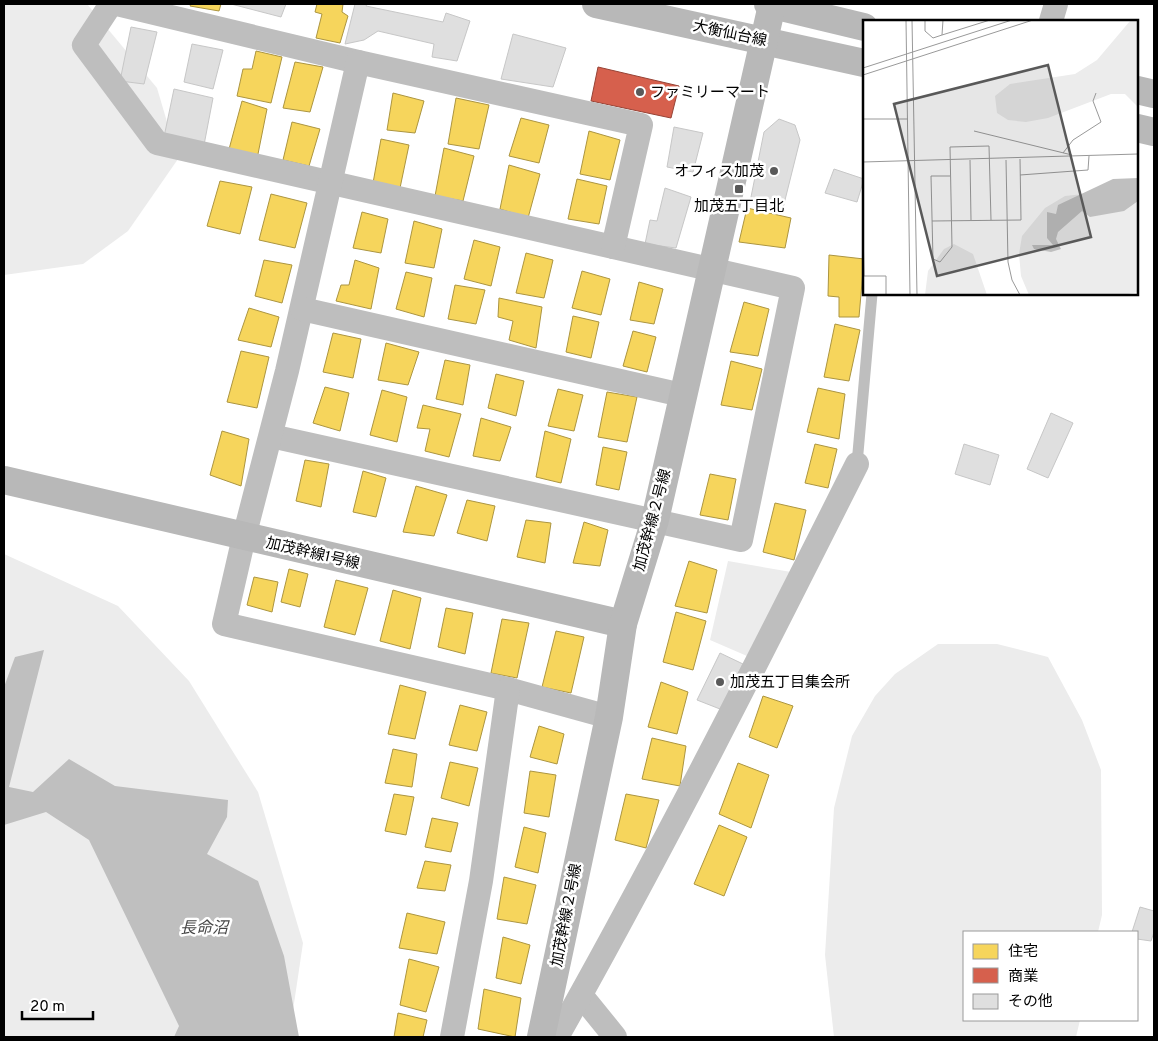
<svg xmlns="http://www.w3.org/2000/svg" width="1158" height="1041" font-family="Overpass,'Noto Sans JP',sans-serif">
  <style>
    .green { fill: #ececec }
    .water { fill: #bfbfbf }
    .homes { fill: #f6d55c; stroke: #ac9540 }
    .shops { fill: #d6604d; stroke: #964336 }
    .building { fill: #dfdfdf; stroke: #c7c7c7 }
    .lines { fill: none; stroke-linecap: round; stroke-linejoin: round }
    .lane { stroke: #bebebe; stroke-width: 11 }
    .street { stroke: #bebebe; stroke-width: 24 }
    .secondary { stroke: #b8b8b8; stroke-width: 28 }
    .poi-dot { fill: #595959; stroke: #fff; stroke-width: 2 }
    .labels { text-anchor: middle; stroke-width: 5; stroke-linejoin: round; paint-order: stroke }
    .street-label { font-size: 15px; fill: #000; stroke: #fff }
    .poi-label { font-size: 15px; fill: #000; stroke: #fff; text-anchor: start }
    .water-label { font-size: 16px; font-style: italic; fill: #444; stroke: #fff }
    .inset-road { fill: none; stroke: #999; stroke-width: 1 }
    .view { fill: #595959; fill-opacity: 0.15; stroke: #595959; stroke-width: 2.5 }
    .inset-edge { fill: none; stroke: #000; stroke-width: 2.5 }
  </style>
  <rect width="100%" height="100%" fill="#fff"/>
  <g class="green">
    <polygon points="4,4 87,4 157,88 178,159 128,231 83,264 4,275"/>
    <polygon points="4,554 118,606 189,681 258,792 303,943 289,1037 4,1037"/>
    <polygon points="728,561 791,572 747,656 710,640"/>
    <polygon points="938,644 997,644 1048,657 1082,720 1101,770 1102,915 1098,932 964,932 964,1020 1080,1020 1076,1037 834,1037 825,955 834,808 852,736 875,696 895,674"/>
  </g>
  <polygon class="water" points="44,650 9,787 33,792 69,759 115,786 228,800 227,817 207,854 258,881 284,956 299,1037 174,1037 179,1026 89,840 46,812 4,825 4,687 15,657"/>
  <g class="homes">
    <polygon points="191,4 221,4 219,11 190,6"/>
    <polygon points="317,4 343,4 342,12 348,16 340,43 316,38 322,14 315,12"/>
    <polygon points="256,51 282,57 271,103 237,96 243,69 252,69"/>
    <polygon points="295,62 323,67 310,112 283,108"/>
    <polygon points="393,93 424,101 415,133 387,130"/>
    <polygon points="456,98 489,105 479,149 448,144"/>
    <polygon points="242,101 267,109 257,159 228,153"/>
    <polygon points="521,118 549,125 539,163 509,156"/>
    <polygon points="292,122 320,129 309,166 283,160"/>
    <polygon points="589,131 620,140 610,180 580,174"/>
    <polygon points="381,139 409,145 400,188 373,183"/>
    <polygon points="444,148 474,156 463,201 435,196"/>
    <polygon points="509,165 540,174 528,218 500,209"/>
    <polygon points="577,179 607,186 599,224 568,219"/>
    <polygon points="220,181 252,187 240,234 207,226"/>
    <polygon points="271,194 307,203 295,248 259,240"/>
    <polygon points="747,208 791,218 785,248 739,242"/>
    <polygon points="362,212 388,219 381,253 353,248"/>
    <polygon points="414,221 442,229 434,268 405,263"/>
    <polygon points="474,240 500,247 491,286 464,279"/>
    <polygon points="526,253 553,260 544,298 516,293"/>
    <polygon points="829,255 864,259 859,317 839,317 839,297 828,296"/>
    <polygon points="264,260 292,265 282,303 255,296"/>
    <polygon points="355,260 379,268 371,309 336,301 341,285 349,285"/>
    <polygon points="582,271 610,279 601,315 572,308"/>
    <polygon points="406,272 432,278 424,317 396,309"/>
    <polygon points="639,282 663,289 654,324 630,320"/>
    <polygon points="455,285 485,290 476,324 448,319"/>
    <polygon points="499,298 542,307 536,348 509,340 513,321 498,317"/>
    <polygon points="744,302 769,309 758,356 730,352"/>
    <polygon points="249,308 279,317 271,347 238,340"/>
    <polygon points="573,316 599,322 591,358 566,352"/>
    <polygon points="835,324 860,330 849,381 824,377"/>
    <polygon points="633,331 656,337 647,372 623,366"/>
    <polygon points="333,333 361,339 353,378 323,372"/>
    <polygon points="386,343 419,352 408,385 378,380"/>
    <polygon points="241,351 269,357 257,408 227,402"/>
    <polygon points="445,360 470,365 463,405 436,399"/>
    <polygon points="731,361 762,369 752,410 721,405"/>
    <polygon points="496,374 524,381 516,416 488,408"/>
    <polygon points="325,387 349,393 340,431 313,423"/>
    <polygon points="818,388 845,394 839,439 807,432"/>
    <polygon points="558,389 583,395 574,431 548,426"/>
    <polygon points="382,390 407,397 397,442 370,435"/>
    <polygon points="607,392 637,397 627,442 598,437"/>
    <polygon points="423,405 461,414 449,457 425,451 430,429 417,428"/>
    <polygon points="481,418 511,427 500,461 473,456"/>
    <polygon points="222,431 249,439 241,486 210,475"/>
    <polygon points="545,431 571,439 561,483 536,477"/>
    <polygon points="815,444 837,449 828,488 805,483"/>
    <polygon points="603,447 627,452 619,490 596,485"/>
    <polygon points="305,460 329,464 321,507 296,501"/>
    <polygon points="363,471 386,478 376,517 353,512"/>
    <polygon points="710,474 736,479 728,520 700,515"/>
    <polygon points="416,486 447,495 434,536 403,532"/>
    <polygon points="467,500 495,506 487,541 457,533"/>
    <polygon points="775,503 806,510 794,560 763,552"/>
    <polygon points="526,520 551,523 545,563 517,557"/>
    <polygon points="584,522 608,530 600,566 573,563"/>
    <polygon points="689,561 717,570 707,613 675,606"/>
    <polygon points="289,569 308,574 300,607 281,602"/>
    <polygon points="254,577 278,582 272,612 247,605"/>
    <polygon points="336,580 368,588 355,635 324,627"/>
    <polygon points="393,590 421,598 410,649 380,641"/>
    <polygon points="446,608 473,613 465,654 438,647"/>
    <polygon points="676,612 706,621 693,670 663,662"/>
    <polygon points="502,619 529,623 517,678 491,673"/>
    <polygon points="556,631 584,637 571,693 542,687"/>
    <polygon points="661,682 688,692 677,734 648,727"/>
    <polygon points="400,685 426,692 415,739 388,734"/>
    <polygon points="763,696 793,706 777,748 749,737"/>
    <polygon points="460,705 487,712 477,751 449,745"/>
    <polygon points="539,726 564,734 557,764 530,757"/>
    <polygon points="652,738 686,746 680,786 642,779"/>
    <polygon points="393,749 417,754 412,787 385,783"/>
    <polygon points="450,762 478,768 469,806 441,798"/>
    <polygon points="738,763 769,775 751,828 719,814"/>
    <polygon points="530,771 556,775 549,817 524,813"/>
    <polygon points="394,794 414,797 406,835 385,831"/>
    <polygon points="626,794 659,800 646,848 615,840"/>
    <polygon points="432,818 458,823 451,852 425,847"/>
    <polygon points="719,825 747,837 724,896 694,884"/>
    <polygon points="524,827 546,833 538,873 515,867"/>
    <polygon points="425,861 451,865 445,891 417,888"/>
    <polygon points="504,877 536,885 527,924 497,919"/>
    <polygon points="407,913 445,922 437,954 399,948"/>
    <polygon points="503,937 530,945 521,984 496,978"/>
    <polygon points="409,959 439,967 426,1012 400,1005"/>
    <polygon points="484,989 521,998 515,1037 478,1029"/>
    <polygon points="398,1013 427,1020 423,1037 394,1037"/>
  </g>
  <polygon class="shops" points="598,67 679,86 671,118 591,101"/>
  <g class="building">
    <polygon points="231,4 286,4 281,17"/>
    <polygon points="355,4 367,4 366,6 443,22 446,13 470,21 457,61 432,57 434,44 378,31 364,40 345,44"/>
    <polygon points="131,27 157,32 144,84 120,81"/>
    <polygon points="513,34 566,48 553,87 501,79"/>
    <polygon points="192,44 223,50 213,89 184,82"/>
    <polygon points="174,89 213,98 204,145 164,137"/>
    <polygon points="779,119 795,125 800,140 783,208 750,202 764,132"/>
    <polygon points="674,127 703,133 693,172 667,167"/>
    <polygon points="834,169 864,179 857,202 825,193"/>
    <polygon points="665,188 691,197 676,248 645,244 650,220 657,221"/>
    <polygon points="1051,413 1073,423 1048,478 1027,469"/>
    <polygon points="964,444 999,455 990,485 955,474"/>
    <polygon points="720,653 743,664 720,709 697,700"/>
    <polygon points="1140,907 1154,911 1154,932 1151,941 1137,939 1137,932 1132,932"/>
  </g>
  <g class="lines">
    <polyline class="lane" points="857,464 872,294"/>
    <g class="street">
      <polyline points="111,4 84,45 157,143 793,288 741,540 271,436"/>
      <polyline points="117,4 358,62 641,125 613,247"/>
      <polyline points="1051,21 1056,4"/>
      <polyline points="358,62 287,371 244,537 224,624 508,689 609,717"/>
      <polyline points="302,309 682,395"/>
      <polyline points="581,995 615,1037"/>
      <polyline points="452,1037 481,881 508,689"/>
      <path d="M 557,1037 C 663,849 760,657 857,464"/>
    </g>
    <g class="secondary">
      <polyline points="596,4 864,63"/>
      <polyline points="768,4 864,27"/>
      <polyline points="1137,90 1154,94"/>
      <polyline points="1137,128 1154,132"/>
      <polyline points="4,480 623,624"/>
      <polyline points="541,1037 609,717 623,624 655,520 772,5"/>
    </g>
  </g>
  <g class="poi-dot">
    <circle cx="640" cy="92" r="5"/>
    <circle cx="774" cy="171" r="5"/>
    <rect x="734" y="184" width="10" height="10" rx="2.5"/>
    <circle cx="720" cy="682" r="5"/>
  </g>
  <g class="labels">
    <g class="street-label">
      <text transform="translate(730 33) rotate(12)" y="5">大衡仙台線</text>
      <text transform="translate(652 520) rotate(-75)" y="5">加茂幹線２号線</text>
      <text transform="translate(313 553) rotate(13)" y="5">加茂幹線1号線</text>
      <text transform="translate(566 915) rotate(-79)" y="5">加茂幹線２号線</text>
    </g>
    <g class="poi-label">
      <text x="650" y="97">ファミリーマート</text>
      <text x="764" y="176" text-anchor="end">オフィス加茂</text>
      <text x="739" y="211" text-anchor="middle">加茂五丁目北</text>
      <text x="730" y="687">加茂五丁目集会所</text>
    </g>
    <g class="water-label">
      <text x="204" y="933">長命沼</text>
    </g>
  </g>
  <g transform="translate(863 20)">
    <rect width="275" height="275" fill="#fff"/>
    <path d="M 275,0 L 275,87 L 262,74 L 248,74 L 185,98 L 163,102 L 145,100 L 134,93 L 132,76 L 147,64 L 212,54 L 234,40 L 267,1 ZM 275,168 L 275,272 L 260,275 L 166,275 L 158,256 L 156,234 L 159,216 L 182,188 L 202,176 ZM 91,224 L 110,234 L 124,275 L 62,275 L 65,251 L 81,229 Z" fill="#ececec"/>
    <path d="M 275,158 L 275,181 L 261,191 L 227,197 L 219,191 L 195,212 L 193,219 L 198,229 L 188,232 L 171,229 L 169,225 L 190,225 L 184,218 L 184,192 L 193,194 L 195,185 L 250,159 Z" fill="#bfbfbf"/>
    <path class="inset-road" d="M 43,0 L 47,275M 49,0 L 54,275M 62,0 L 62,11 L 70,18 L 79,15 L 80,0M 79,15 L 127,0M 0,48 L 149,0M 0,55 L 170,0M 0,99 L 45,99M 111,111 L 209,135M 200,133 L 210,120 L 238,102 L 230,81 L 233,73M 107,140 L 108,200M 143,140 L 145,242 L 149,260 L 157,275M 0,142 L 275,134M 157,155 L 225,150 L 226,136M 87,156 L 68,156 L 70,239 L 77,242 L 89,227 L 87,127 L 126,126 L 128,200M 69,201 L 158,200 L 157,139M 0,206 L 1,256M 0,256 L 23,256 L 23,275"/>
    <path class="view" d="M 185,45 L 228,217 L 74,256 L 31,84 Z"/>
    <rect width="275" height="275" class="inset-edge"/>
  </g>
  <rect width="1158" height="1041" fill="none" stroke="#000000" stroke-width="10"/>
  <rect x="963" y="931" width="175" height="90" fill="#ffffff" stroke="#999999"/>
  <rect x="973" y="944" width="25" height="15" fill="#f6d55c" stroke="#999999"/>
  <text x="1008" y="956" font-size="15" fill="#000000">住宅</text>
  <rect x="973" y="968" width="25" height="15" fill="#d6604d" stroke="#999999"/>
  <text x="1008" y="981" font-size="15" fill="#000000">商業</text>
  <rect x="973" y="994" width="25" height="15" fill="#dfdfdf" stroke="#999999"/>
  <text x="1008" y="1006" font-size="15" fill="#000000">その他</text>
  <path d="M22 1011v8h71v-8" fill="none" stroke="#000000" stroke-width="2.5"/>
  <text x="30" y="1011" font-size="15" fill="#000000" stroke="#ffffff" stroke-width="4" paint-order="stroke">20 m</text>
</svg>
